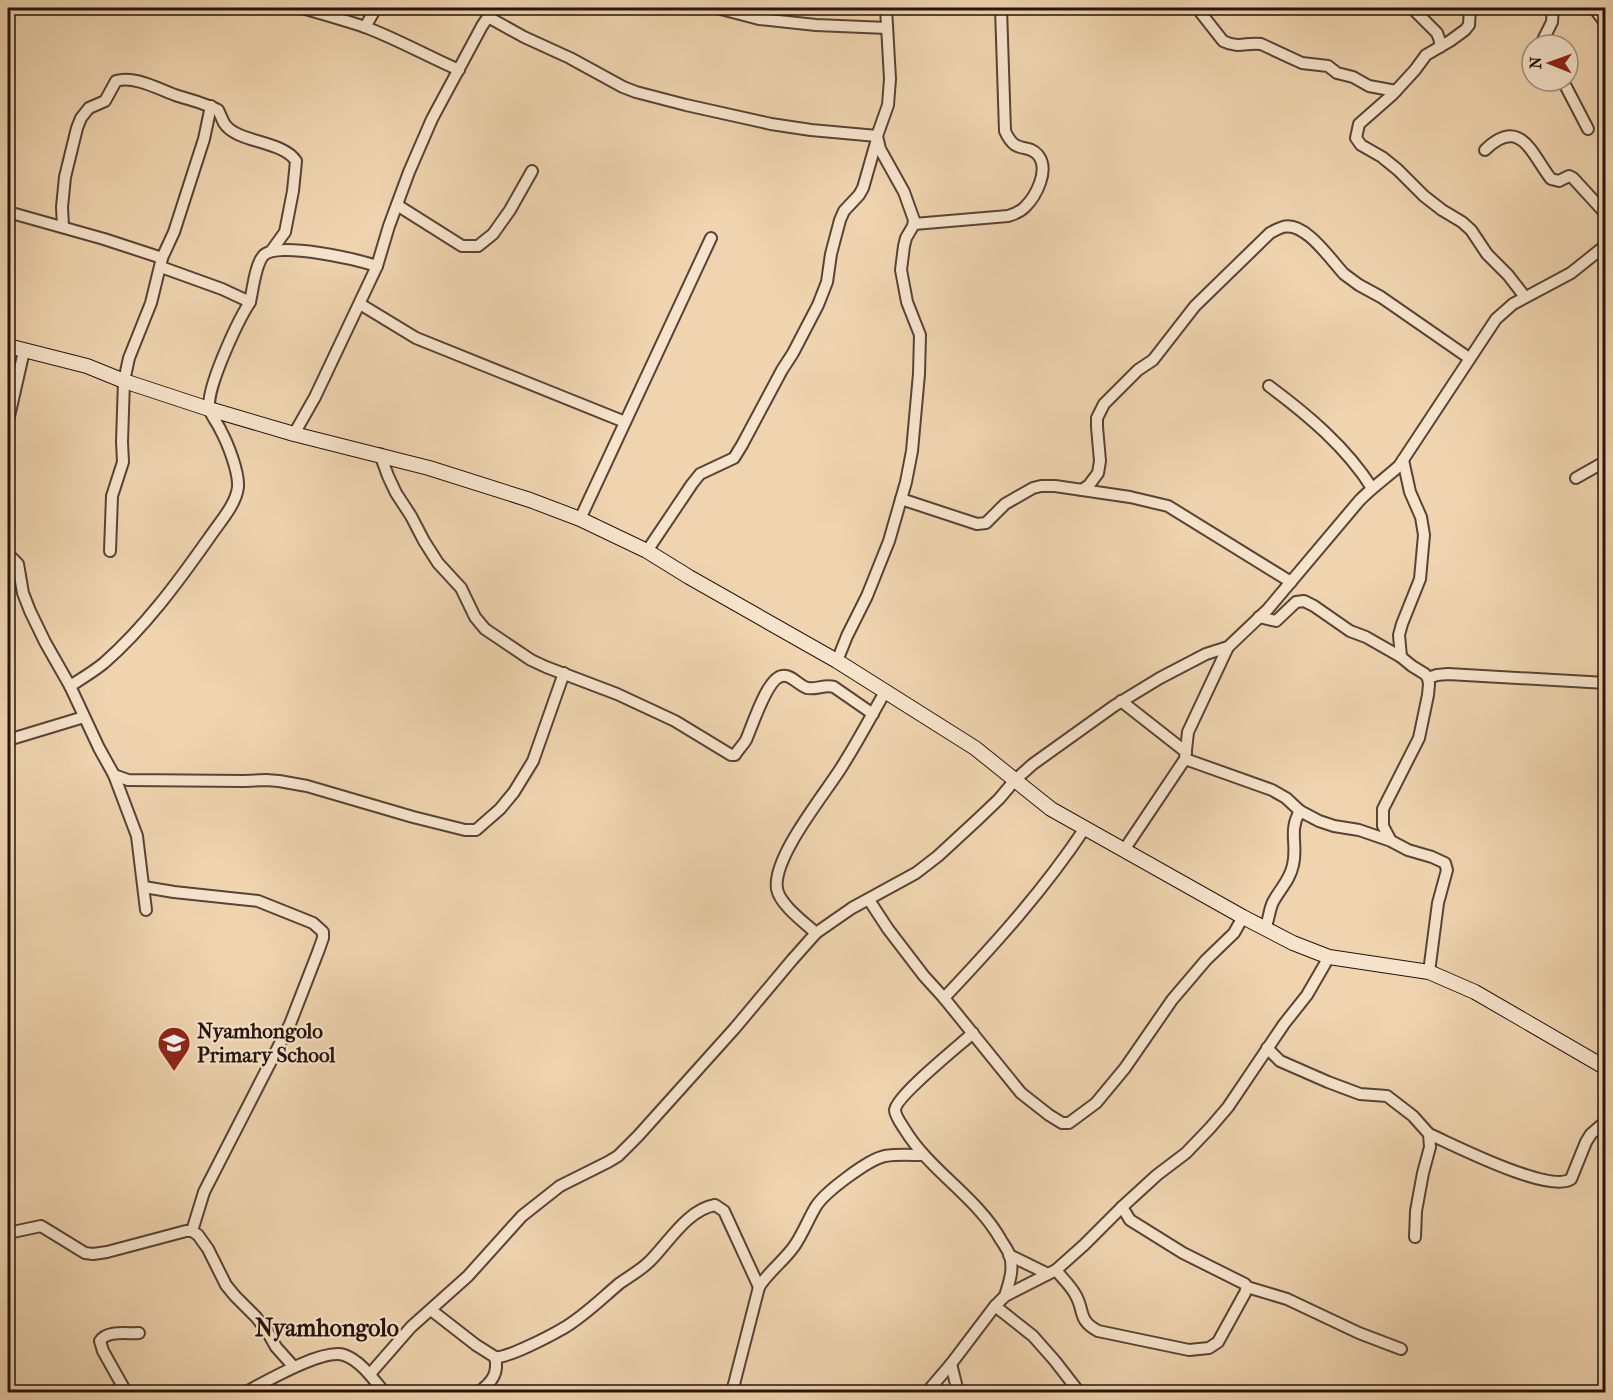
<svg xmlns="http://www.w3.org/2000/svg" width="1613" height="1400" font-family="'IM FELL French Canon',serif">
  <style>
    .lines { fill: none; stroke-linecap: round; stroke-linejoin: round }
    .street-casing { stroke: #584336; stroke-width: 14 }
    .secondary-casing { stroke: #26130d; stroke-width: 16 }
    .street { stroke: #f5e3cb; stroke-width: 10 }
    .secondary { stroke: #f5e3cb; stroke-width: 14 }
    .labels { text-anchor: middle; stroke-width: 4.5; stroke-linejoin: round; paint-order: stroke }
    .poi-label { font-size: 21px; font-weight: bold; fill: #26130d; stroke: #f5e3cb; text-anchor: start }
    .quarter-label { font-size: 24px; font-weight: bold; fill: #26130d; stroke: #f5e3cb }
  </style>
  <rect width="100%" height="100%" fill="#efd4af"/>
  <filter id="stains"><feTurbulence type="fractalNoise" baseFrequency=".00333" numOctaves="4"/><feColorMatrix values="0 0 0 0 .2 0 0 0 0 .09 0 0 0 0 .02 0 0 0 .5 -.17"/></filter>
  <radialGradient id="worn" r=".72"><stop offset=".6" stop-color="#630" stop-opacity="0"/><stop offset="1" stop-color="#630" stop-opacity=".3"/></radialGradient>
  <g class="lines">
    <defs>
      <g id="street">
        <path d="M 302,8 C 323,14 344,20 365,27 C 397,39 427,56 459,70"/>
        <polyline points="717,8 759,19 816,25 887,28"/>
        <path d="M 1197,8 L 1223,41 C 1239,49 1246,42 1261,44 L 1302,63 L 1328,66 L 1337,73 L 1353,77 L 1369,86 L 1396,91"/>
        <polyline points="1412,8 1437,33 1440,41 1440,47"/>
        <polyline points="1470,8 1469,25 1465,30 1450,41 1426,55 1415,70 1392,95 1359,124 1356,138 1361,145 1382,157 1398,170 1424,196 1442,210 1462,222 1471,230 1487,254 1508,275 1525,297"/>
        <polyline points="1594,8 1606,24"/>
        <polyline points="488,17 524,37 570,58 623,87 636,92 686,105 771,124 811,130 877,136"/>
        <polyline points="365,27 376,8"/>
        <polyline points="1544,45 1543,40 1552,22 1553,8"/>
        <polyline points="1563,81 1588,129"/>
        <path d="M 1485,150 C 1521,115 1532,155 1551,179 L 1559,181 L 1569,176 L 1573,178 L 1606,214"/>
        <polyline points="397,205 462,246 478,246 493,234 510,210 532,171"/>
        <polyline points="8,212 104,239 162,258"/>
        <path d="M 914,224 L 1008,216 C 1015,214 1020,212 1025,207 C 1036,196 1050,170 1038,155 C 1027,142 1016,156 1005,131 L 1001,8"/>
        <path d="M 63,227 L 62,207 L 65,177 L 77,128 L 81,118 L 89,108 L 105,101 L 116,81 C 135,75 160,90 178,96 C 192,100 206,104 218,110 C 220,114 222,119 224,123 C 236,143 282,140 296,161 L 293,191 L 285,232 L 272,250"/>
        <path d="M 250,302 C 253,289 255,266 263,256 C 276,240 358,260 377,266"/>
        <polyline points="360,304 416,338 625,422"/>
        <path d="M 1269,386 C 1308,415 1346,447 1372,488"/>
        <polyline points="8,421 24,351"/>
        <polyline points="294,434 315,397 377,266 389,226 409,172 432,119 482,26 494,8"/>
        <path d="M 380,454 L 388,476 L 396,493 L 411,516 L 424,541 L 438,563 L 461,588 L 475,617 L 485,629 L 531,660 L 546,667 L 617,694 L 675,721 L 731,755 L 735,755 C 738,750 743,745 746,740 C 752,727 767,678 782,676 C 791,674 798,685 807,688 C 816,690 825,684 834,687 L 873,714"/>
        <polyline points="1576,478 1606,461"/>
        <path d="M 1082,490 L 1089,485 L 1098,473 L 1100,461 L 1097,427 L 1097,418 L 1104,404 L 1138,370 L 1153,360 L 1195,306 L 1270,233 C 1274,231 1279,228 1283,227 C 1305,221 1330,259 1344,274 L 1359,285 L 1381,297 L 1469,358"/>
        <polyline points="901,499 977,524 986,523 1005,504 1033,488 1041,486 1055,486 1130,497 1168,506 1291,582"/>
        <polyline points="580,519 711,238"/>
        <polyline points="110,551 112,496 123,462 122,442 124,381 129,358 151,303 162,258 174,232 204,139 211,106"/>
        <polyline points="647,551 692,484 700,474 734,458 742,445 782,370 793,353 818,305 827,282 831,254 840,220 844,211 859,195 863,188 877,139"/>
        <polyline points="8,554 18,564 23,593 30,611 45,642 70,686 99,748 114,775 137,836 146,910"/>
        <polyline points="1259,617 1276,621 1296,602 1304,601 1314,606 1350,631 1366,637 1401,657 1412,666 1425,674 1428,678 1429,684 1428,695 1419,738 1383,809 1383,826 1391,841"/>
        <polyline points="1401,657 1399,635 1402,624 1420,579 1424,535 1421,517 1410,492 1403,460"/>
        <polyline points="837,661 847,636 867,596 889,541 906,482 912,451 919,374 920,335 907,302 901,270 904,246 906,238 913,226 914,220 904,192 880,149 877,136 888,105 890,79 886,8"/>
        <polyline points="1428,678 1437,675 1448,674 1606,683"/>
        <path d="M 70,686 C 81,679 93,672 104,663 C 145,627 178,582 209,538 C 219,523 236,505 238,487 C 239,472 228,444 221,431 C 218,424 213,418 210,411 C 203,393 239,319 250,302 L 222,289 L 161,267"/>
        <polyline points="1121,701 1186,752"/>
        <polyline points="8,740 84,717"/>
        <polyline points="1185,759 1272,790 1286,798 1300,811 1319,821 1334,826 1359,830 1391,841 1408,850 1432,857 1445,863 1447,870 1438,903 1429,972"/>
        <polyline points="114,775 128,780 244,781 266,780 279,781 307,786 413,817 465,830 476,830 500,809 514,792 533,761 564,673"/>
        <polyline points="1124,850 1185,759 1188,732 1228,647"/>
        <polyline points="144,887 174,892 258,901 313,923 323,932 323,938 318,952 290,1024 204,1192 192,1231"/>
        <polyline points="869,900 888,929 924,976 944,998 1021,1093 1049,1115 1062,1123 1069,1123 1096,1103 1125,1068 1172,1000 1206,960 1234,933 1243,917"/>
        <path d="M 1265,928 C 1269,920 1269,910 1273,902 C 1280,889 1290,880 1293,865 C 1298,845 1288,831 1300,811"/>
        <path d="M 816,933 C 805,923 780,905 777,889 C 772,858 824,795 841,768 C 857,743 870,718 885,692"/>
        <path d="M 944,998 C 995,944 1044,890 1085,828"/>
        <path d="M 973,1033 C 960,1045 896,1096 895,1110 C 895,1116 902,1125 905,1130 C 931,1172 977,1197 1001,1240 C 1004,1245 1008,1250 1010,1256 C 1014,1270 1009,1283 1005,1296"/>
        <polyline points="1267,1048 1280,1061 1328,1082 1360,1094 1387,1096 1413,1116 1429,1134 1430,1147 1423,1173 1416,1211 1415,1237"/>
        <path d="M 1429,1134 C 1454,1145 1549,1194 1571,1179 L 1586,1142 L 1591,1134 L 1606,1121"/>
        <polyline points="8,1233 41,1226 85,1253 93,1254 107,1252 186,1231 192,1231 198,1235 208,1249 226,1285 235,1296 256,1317 267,1331 276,1347 293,1366"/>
        <polyline points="1009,1255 1048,1274"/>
        <path d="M 1056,1270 C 1062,1278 1070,1285 1075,1294 C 1085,1310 1077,1320 1098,1331 L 1189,1350 L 1209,1348 L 1218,1342 L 1245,1293 L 1247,1287 L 1245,1284 L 1183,1253 L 1130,1220 L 1122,1207"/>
        <polyline points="1247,1287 1287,1299 1359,1333 1401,1349"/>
        <polyline points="995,1306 1033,1336 1055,1361 1079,1392"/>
        <path d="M 431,1310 L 476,1345 L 495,1357 C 506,1359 550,1336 562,1329 C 582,1318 602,1298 620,1283 C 630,1276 641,1270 650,1261 C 669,1242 687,1210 715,1205 L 724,1211 L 759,1287"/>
        <polyline points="951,1364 958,1392"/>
        <path d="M 370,1374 L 411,1327 L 468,1276 L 522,1216 L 560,1186 L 608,1162 L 618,1156 L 638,1136 L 735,1028 L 792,960 L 816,933 L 852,908 L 916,873 L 938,856 L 977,820 L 999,799 L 1015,780 L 1033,764 L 1114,706 L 1160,678 L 1206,654 L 1228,647 L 1268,609 L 1359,501 C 1371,488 1386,478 1399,466 L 1496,319 L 1513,304 L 1571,273 L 1606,245"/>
        <path d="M 126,1392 L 103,1351 L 100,1341 C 107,1330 127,1334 139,1333"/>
        <path d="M 246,1392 C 265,1382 323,1348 344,1355 C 360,1360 374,1380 384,1392"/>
        <path d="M 479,1392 C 492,1382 499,1373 495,1357"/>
        <path d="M 732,1392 L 759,1287 C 769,1271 785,1260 795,1245 C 803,1233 808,1220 815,1208 C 823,1193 869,1159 885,1156 C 897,1154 910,1155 922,1155"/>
        <polyline points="927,1392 951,1364 995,1306 1005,1296 1056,1270 1084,1245 1122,1207 1157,1175 1186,1153 1210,1128 1228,1107 1284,1024 1307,995 1329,957"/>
      </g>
      <polyline id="secondary" points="8,346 87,366 124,381 209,409 294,434 429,468 530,500 580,519 647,551 689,577 837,661 975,748 1051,809 1243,917 1293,943 1329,957 1429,972 1475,992 1606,1068"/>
    </defs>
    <use href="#street" class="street-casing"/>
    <use href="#secondary" class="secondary-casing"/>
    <use href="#street" class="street"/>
    <use href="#secondary" class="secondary"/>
  </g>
  <defs>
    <symbol id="school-pin" viewBox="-11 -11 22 30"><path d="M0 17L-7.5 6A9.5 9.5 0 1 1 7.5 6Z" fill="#8f2418" stroke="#f5e3cb"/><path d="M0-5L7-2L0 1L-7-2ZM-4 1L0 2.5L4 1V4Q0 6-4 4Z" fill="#fff"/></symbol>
  </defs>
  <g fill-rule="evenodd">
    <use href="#school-pin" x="155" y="1024" width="38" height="52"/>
  </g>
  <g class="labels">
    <g class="poi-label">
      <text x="197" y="1038">Nyamhongolo<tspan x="197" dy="24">Primary School</tspan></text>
    </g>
    <g class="quarter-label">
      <text x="327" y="1336">Nyamhongolo</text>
    </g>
  </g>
  <rect width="1613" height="1400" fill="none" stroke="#efd4af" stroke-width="30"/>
  <rect x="9" y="9" width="1595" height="1382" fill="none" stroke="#26130d" stroke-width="3"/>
  <rect x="15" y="15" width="1583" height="1370" fill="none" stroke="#26130d" stroke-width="1.5"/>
  <g transform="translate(1550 63) rotate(271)"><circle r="28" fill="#f5e3cb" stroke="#a2907f" stroke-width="1.5"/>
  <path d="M0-4.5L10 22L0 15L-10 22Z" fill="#8f2418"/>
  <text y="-9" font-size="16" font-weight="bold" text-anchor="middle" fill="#26130d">N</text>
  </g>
  <rect width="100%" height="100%" filter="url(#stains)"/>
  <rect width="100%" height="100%" fill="url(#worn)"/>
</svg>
